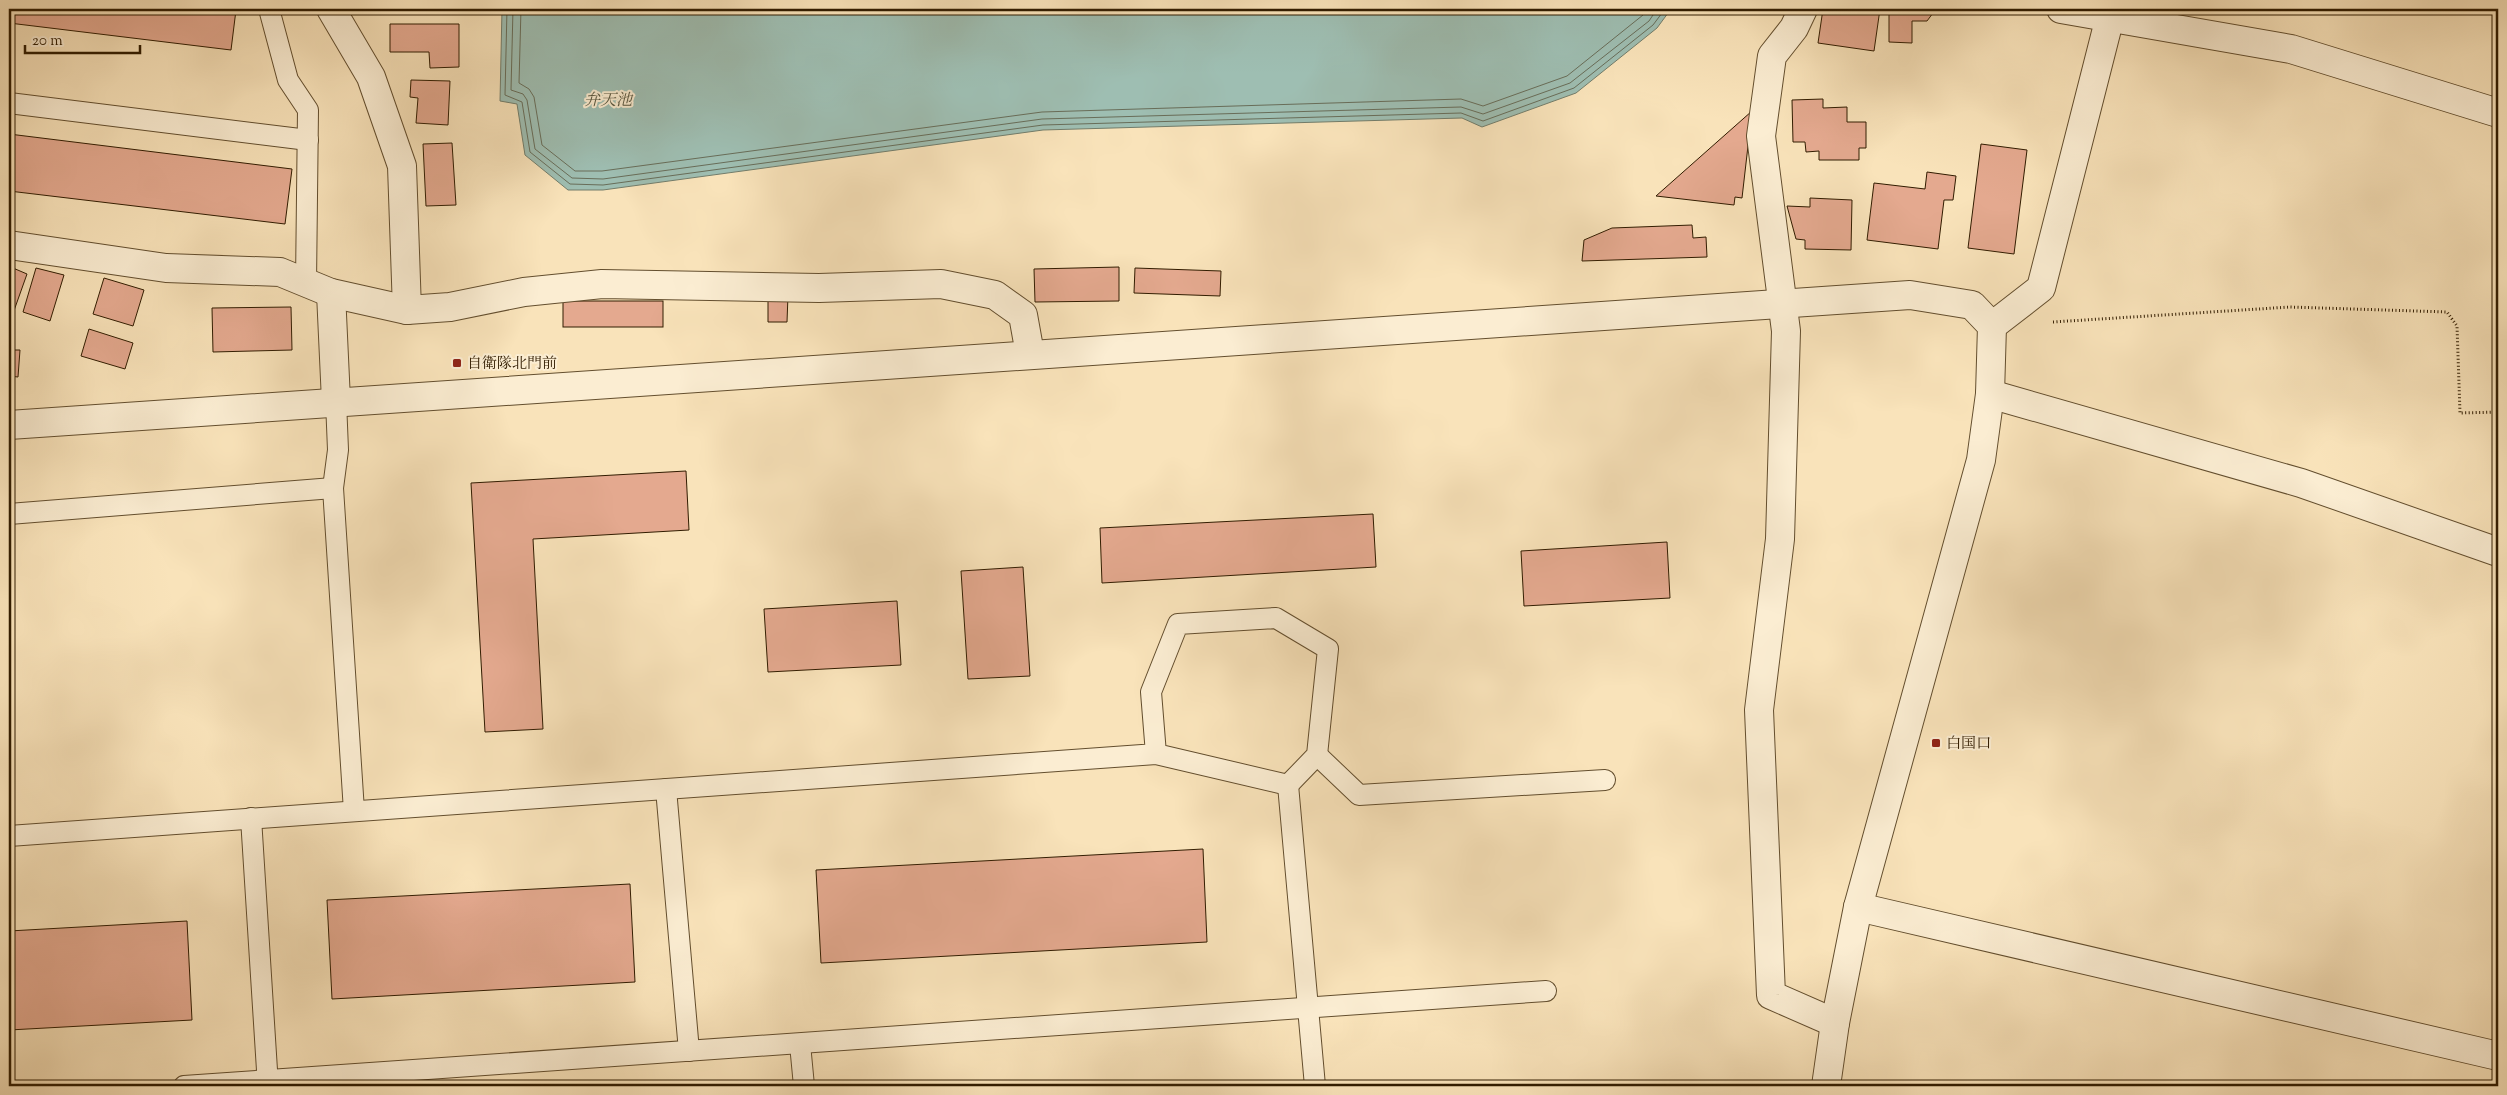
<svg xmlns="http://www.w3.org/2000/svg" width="2507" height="1095" font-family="'Sorts Mill Goudy','Noto Serif JP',serif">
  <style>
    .water { fill: #9ebeb2; stroke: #727d6b }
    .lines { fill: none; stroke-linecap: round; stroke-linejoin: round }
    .shore { stroke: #686d59; stroke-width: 1 }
    .building { fill: #e4a98f; stroke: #311c00 }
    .service-casing { stroke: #634e2e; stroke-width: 22 }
    .minor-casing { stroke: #634e2e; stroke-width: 30 }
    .tertiary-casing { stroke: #634e2e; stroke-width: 30 }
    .path { stroke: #311c00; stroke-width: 3; stroke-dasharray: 1 2.5; stroke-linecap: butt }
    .service { stroke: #fbedd2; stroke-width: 20 }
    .minor { stroke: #fbedd2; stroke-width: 28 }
    .tertiary { stroke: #fbedd2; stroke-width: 28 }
    .poi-dot { fill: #8f2418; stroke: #fbedd2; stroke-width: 2 }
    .labels { text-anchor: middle; stroke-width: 4; stroke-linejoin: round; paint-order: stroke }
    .poi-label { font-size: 15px; fill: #311c00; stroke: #fbedd2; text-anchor: start }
    .water-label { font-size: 16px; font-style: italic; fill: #57553e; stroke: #fbedd2 }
  </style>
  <rect width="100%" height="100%" fill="#f9e3ba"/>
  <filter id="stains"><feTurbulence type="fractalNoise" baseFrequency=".004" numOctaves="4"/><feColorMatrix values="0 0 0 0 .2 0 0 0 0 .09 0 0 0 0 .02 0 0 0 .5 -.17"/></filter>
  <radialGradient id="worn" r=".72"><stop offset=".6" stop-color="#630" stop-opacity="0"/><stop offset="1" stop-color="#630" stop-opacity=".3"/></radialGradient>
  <polygon class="water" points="502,9 1671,9 1657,28 1576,93 1482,127 1462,118 1043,130 603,190 568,190 525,155 517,104 500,101"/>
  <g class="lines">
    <g class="shore">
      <polyline points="507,9 505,95 522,102 530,152 570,184 603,185 1043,125 1461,113 1483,121 1574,88 1653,25 1665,9"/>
      <polyline points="513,9 511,90 523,94 527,100 535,149 572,178 603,179 1042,119 1461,107 1483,114 1570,83 1649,21 1657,9"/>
      <polyline points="521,9 519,83 529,89 534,97 542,145 575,171 602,171 1042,112 1461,99 1483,106 1567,76 1643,15 1648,9"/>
    </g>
  </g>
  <g class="building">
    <polygon points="9,9 223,9 236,10 231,50 9,23"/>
    <rect x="420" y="9" width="44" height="4"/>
    <polygon points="1823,9 1880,9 1874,51 1818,43"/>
    <polygon points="1889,9 1933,9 1933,13 1927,21 1912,21 1912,43 1889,42"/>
    <polygon points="390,24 459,24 459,67 430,68 429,52 390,52"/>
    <polygon points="411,80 450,81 448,125 416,123 418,98 410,97"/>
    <polygon points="1823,99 1823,108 1847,107 1847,122 1866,122 1866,148 1859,148 1859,160 1819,160 1819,151 1806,152 1805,142 1793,142 1792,100"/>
    <polygon points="1752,111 1742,198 1735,197 1734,205 1656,196"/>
    <polygon points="9,134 292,169 285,224 9,191"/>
    <polygon points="452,143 456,205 426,206 423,144"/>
    <polygon points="1981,144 2027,150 2014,254 1968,248"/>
    <polygon points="1927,172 1956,176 1953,200 1944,200 1938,249 1867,240 1874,183 1925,189"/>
    <polygon points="1810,198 1852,200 1851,250 1805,249 1805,240 1796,239 1787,206 1810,207"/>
    <polygon points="1692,225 1693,238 1706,237 1707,257 1582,261 1584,240 1612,228"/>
    <polygon points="1119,267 1119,301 1035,302 1034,269"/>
    <polygon points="13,268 27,274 11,319 9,318 9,281"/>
    <polygon points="36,268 64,275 50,321 23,312"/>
    <polygon points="1135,268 1221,271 1220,296 1134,293"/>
    <polygon points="104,278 144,290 133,326 93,314"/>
    <polygon points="768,295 788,295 787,322 768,322"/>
    <rect x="563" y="301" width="100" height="26"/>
    <polygon points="291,307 292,350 213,352 212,308"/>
    <polygon points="89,329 133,343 125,369 81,356"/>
    <polygon points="9,339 13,340 12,350 20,350 18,377 9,376"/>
    <polygon points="686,471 689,530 533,539 543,729 485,732 471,483"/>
    <polygon points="1373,514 1376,567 1102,583 1100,528"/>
    <polygon points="1667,542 1670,598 1524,606 1521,551"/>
    <polygon points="1023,567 1030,676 968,679 961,571"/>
    <polygon points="897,601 901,665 768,672 764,609"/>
    <polygon points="1203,849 1207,942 821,963 816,870"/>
    <polygon points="630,884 635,982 332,999 327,900"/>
    <polygon points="187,921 192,1020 9,1030 9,931"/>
  </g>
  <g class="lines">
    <defs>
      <g id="service">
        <polyline points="269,9 288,80 308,110 306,283"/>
        <polyline points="9,103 308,140"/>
        <polyline points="336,401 338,450 333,488 354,811"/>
        <polyline points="9,514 333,488"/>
        <polyline points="1317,755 1359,795 1605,780"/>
        <polyline points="1288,785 1315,1086"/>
        <polyline points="666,789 689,1051"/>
        <polyline points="251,818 268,1086"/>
        <polyline points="9,836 1156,754 1288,785 1317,755 1328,649 1276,618 1178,624 1151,692 1156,754"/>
        <polyline points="800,1044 804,1086"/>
        <polyline points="184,1086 1546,991"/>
      </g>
      <g id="minor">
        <polyline points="331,9 371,77 402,166 407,310"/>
        <polyline points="1803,9 1794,28 1772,56 1761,136 1786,331 1780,539 1759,710 1771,995 1835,1023"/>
        <polyline points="2061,9 2291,49 2498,113"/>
        <polyline points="9,245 166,268 280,272 331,293 407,310 450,307 524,292 602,284 819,288 941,284 995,295 1023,315 1030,354"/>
        <polyline points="331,293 336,401"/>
        <polyline points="1990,394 2301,483 2498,552"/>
        <polyline points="1858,907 2498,1056"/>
      </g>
      <g id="tertiary">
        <polyline points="1992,326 2041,288 2112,9"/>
        <polyline points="9,425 1910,295 1972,305 1992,326 1990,394 1981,460 1858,907 1835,1023 1826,1086"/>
      </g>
    </defs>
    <use href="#service" class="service-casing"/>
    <use href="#minor" class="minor-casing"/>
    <use href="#tertiary" class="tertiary-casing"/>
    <polyline class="path" points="2053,322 2290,307 2447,312 2457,326 2460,413 2498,412"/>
    <use href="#service" class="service"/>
    <use href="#minor" class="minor"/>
    <use href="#tertiary" class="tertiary"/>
  </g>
  <g class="poi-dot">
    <rect x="452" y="358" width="10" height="10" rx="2.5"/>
    <rect x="1931" y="738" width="10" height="10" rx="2.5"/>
  </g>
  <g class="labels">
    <g class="poi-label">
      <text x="467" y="368">自衛隊北門前</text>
      <text x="1946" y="748">白国口</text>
    </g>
    <g class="water-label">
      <text x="608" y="105">弁天池</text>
    </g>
  </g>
  <rect width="2507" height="1095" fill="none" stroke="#f9e3ba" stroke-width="30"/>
  <rect x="10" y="10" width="2487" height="1075" fill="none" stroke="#311c00" stroke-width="2.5"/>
  <rect x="15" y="15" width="2477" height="1065" fill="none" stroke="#311c00"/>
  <path d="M25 45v8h115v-8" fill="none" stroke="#311c00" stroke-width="2.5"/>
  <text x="32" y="45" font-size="15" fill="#311c00" stroke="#fbedd2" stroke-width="4" paint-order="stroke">20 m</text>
  <rect width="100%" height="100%" filter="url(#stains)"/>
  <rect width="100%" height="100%" fill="url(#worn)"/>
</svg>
